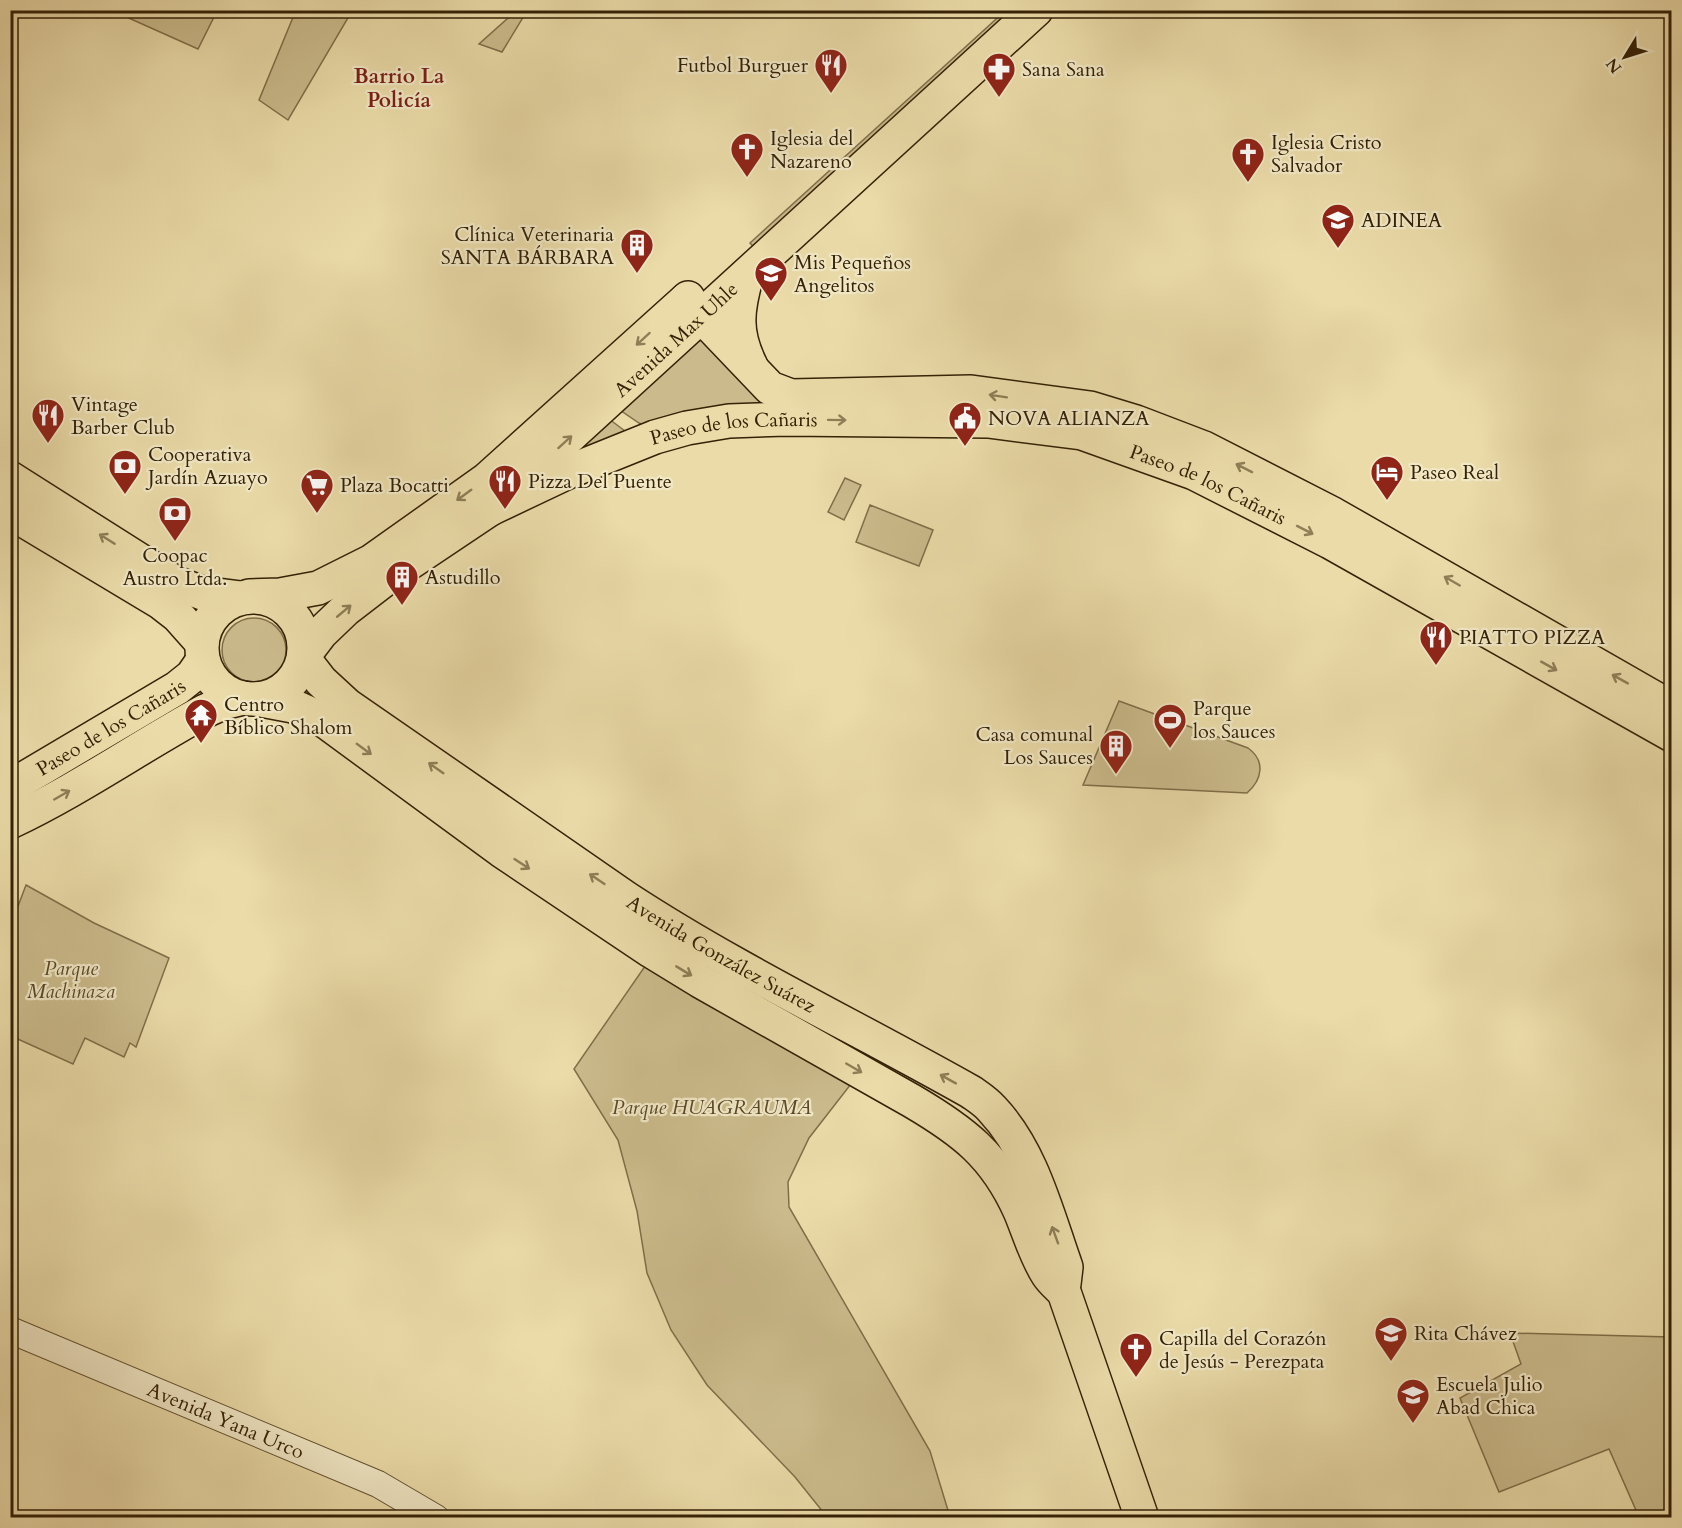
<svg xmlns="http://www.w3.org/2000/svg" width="1682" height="1528" font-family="Cardo,serif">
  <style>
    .green { fill: #cbbb8c; stroke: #806e49; stroke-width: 1.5 }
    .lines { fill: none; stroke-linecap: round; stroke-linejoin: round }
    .minor-casing { stroke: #62502e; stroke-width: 28 }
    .major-casing { stroke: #342106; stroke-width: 36 }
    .minor { stroke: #f1e8c6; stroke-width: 26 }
    .major { stroke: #eadba8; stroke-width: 33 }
    .oneway { stroke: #8f7e57 }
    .labels { text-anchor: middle; stroke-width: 4.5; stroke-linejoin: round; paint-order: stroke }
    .poi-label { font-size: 20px; fill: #342106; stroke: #f1e8c6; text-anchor: start }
    .street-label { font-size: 20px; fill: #342106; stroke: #f1e8c6 }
    .park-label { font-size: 20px; font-style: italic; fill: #5a4828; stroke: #f1e8c6 }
    .neighbourhood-label { font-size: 21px; font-weight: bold; fill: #7a1f14; stroke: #f1e8c6 }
  </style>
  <rect width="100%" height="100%" fill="#eadba8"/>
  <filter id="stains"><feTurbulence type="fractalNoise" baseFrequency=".00333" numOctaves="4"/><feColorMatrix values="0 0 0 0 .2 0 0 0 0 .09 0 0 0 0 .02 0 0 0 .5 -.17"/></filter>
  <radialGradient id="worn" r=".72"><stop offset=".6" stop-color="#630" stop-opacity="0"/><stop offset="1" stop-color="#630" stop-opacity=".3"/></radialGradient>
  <g class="green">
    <polygon points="296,10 352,11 288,120 259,100"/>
    <polygon points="517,10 527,11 502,52 479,44"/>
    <polygon points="113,11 217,10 217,11 198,49"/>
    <polygon points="1005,11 1036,11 764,258 750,243"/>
    <polygon points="701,323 790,399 655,430 639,423 611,404"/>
    <polygon points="605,416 633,437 519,490"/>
    <polygon points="845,478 861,485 844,520 828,512"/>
    <polygon points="870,505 933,530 919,566 856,542"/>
    <circle cx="254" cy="650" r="32"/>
    <path d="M 1119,701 L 1248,748 C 1266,761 1262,780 1247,793 L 1083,785 Z"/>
    <polygon points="26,885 94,923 169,958 136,1047 130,1043 124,1057 85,1038 73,1064 11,1036 11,925"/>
    <polygon points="650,959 851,1084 809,1138 788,1182 789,1207 930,1451 950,1517 827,1517 795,1477 707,1385 671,1330 647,1273 637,1211 618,1140 574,1069"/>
    <polygon points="1510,1333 1671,1337 1671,1517 1639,1517 1609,1449 1499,1492 1460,1398 1521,1364"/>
  </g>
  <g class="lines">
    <defs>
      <g id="minor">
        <path id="s1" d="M 10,1330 L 378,1484 L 436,1518"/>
      </g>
      <g id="major">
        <path d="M 747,275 C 737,310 734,332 751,366"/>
        <polyline points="686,300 770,388 791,396 971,392 1090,408 1136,422 1204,448 1333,514 1672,708"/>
        <polyline points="10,478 174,582 202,593 241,598"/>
        <path id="s2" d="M 490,509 L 568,472 L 655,437 L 687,428 L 729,421 L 786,419 L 988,421 L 1082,433 L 1194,473 L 1330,542 L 1672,735"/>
        <polyline points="10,512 160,602 178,616 202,643"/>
        <polyline points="249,596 280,595 318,588 372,561 486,480 688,298"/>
        <circle cx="253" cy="648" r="51"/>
        <path id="s3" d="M 305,654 L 321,633 L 345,610 L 384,580 L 490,509 L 1036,10"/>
        <path id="s4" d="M 304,659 L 321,681 L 347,705 L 626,898 C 736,970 856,1027 971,1092 C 978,1097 986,1102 992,1109 C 1032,1151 1047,1214 1066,1267 L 1064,1284"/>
        <path d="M 256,699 L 293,706 L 322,719 L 502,851 L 651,951 L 700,981 L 912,1101 C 963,1131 995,1155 1020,1211 C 1029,1232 1035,1255 1048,1275 C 1052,1281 1058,1286 1064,1292 L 1142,1518"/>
        <path id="s5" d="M 10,787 L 177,688 L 192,676 L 203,660"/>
        <path d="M 10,822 C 78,790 139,747 205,711 L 223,703 L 243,698"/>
      </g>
    </defs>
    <use href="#minor" class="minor-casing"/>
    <use href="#major" class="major-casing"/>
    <use href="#minor" class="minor"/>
    <use href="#major" class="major"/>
  </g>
  <defs><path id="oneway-shaft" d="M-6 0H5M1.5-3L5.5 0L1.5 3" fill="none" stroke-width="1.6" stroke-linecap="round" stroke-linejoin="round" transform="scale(1.5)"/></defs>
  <g class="oneway">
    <use href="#oneway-shaft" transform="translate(643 339) rotate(138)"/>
    <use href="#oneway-shaft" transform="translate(998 396) rotate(-171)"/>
    <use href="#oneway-shaft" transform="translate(837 420) rotate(1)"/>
    <use href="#oneway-shaft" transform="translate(565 442) rotate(-42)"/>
    <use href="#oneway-shaft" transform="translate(1244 468) rotate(-153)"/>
    <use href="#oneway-shaft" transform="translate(464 495) rotate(144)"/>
    <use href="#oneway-shaft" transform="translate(1305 530) rotate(27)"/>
    <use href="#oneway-shaft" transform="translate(107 539) rotate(-148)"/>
    <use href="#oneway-shaft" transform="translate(1452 581) rotate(-150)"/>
    <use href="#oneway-shaft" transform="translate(344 611) rotate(-40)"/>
    <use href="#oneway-shaft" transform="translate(1549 666) rotate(29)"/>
    <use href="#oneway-shaft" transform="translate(1620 679) rotate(-151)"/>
    <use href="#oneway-shaft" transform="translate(364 749) rotate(36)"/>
    <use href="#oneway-shaft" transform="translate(436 768) rotate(-145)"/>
    <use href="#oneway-shaft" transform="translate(62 795) rotate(-30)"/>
    <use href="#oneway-shaft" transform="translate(522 864) rotate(33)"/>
    <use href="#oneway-shaft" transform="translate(597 879) rotate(-146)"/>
    <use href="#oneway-shaft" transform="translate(684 971) rotate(31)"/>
    <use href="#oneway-shaft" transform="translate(854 1068) rotate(30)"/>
    <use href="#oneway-shaft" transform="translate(948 1079) rotate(-151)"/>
    <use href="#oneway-shaft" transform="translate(1055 1235) rotate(-110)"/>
  </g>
  <defs>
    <symbol id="restaurant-pin" viewBox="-11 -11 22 30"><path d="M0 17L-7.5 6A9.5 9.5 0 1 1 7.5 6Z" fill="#8f2418" stroke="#f1e8c6"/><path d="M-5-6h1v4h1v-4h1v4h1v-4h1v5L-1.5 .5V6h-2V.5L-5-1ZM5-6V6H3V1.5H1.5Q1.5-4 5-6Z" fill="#fff"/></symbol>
    <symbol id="pharmacy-pin" viewBox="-11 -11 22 30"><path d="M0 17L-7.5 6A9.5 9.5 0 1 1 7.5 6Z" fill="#8f2418" stroke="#f1e8c6"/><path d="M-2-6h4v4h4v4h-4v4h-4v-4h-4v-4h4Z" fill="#fff"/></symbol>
    <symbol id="church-pin" viewBox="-11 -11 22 30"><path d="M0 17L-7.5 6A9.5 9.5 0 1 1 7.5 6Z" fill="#8f2418" stroke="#f1e8c6"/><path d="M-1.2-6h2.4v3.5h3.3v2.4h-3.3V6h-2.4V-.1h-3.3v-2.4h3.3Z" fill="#fff"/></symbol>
    <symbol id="school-pin" viewBox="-11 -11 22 30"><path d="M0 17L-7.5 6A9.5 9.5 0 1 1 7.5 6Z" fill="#8f2418" stroke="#f1e8c6"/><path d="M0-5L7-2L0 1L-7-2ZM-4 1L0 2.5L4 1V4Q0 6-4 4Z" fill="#fff"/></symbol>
    <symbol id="building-pin" viewBox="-11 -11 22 30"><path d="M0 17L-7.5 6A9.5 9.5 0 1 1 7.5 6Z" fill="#8f2418" stroke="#f1e8c6"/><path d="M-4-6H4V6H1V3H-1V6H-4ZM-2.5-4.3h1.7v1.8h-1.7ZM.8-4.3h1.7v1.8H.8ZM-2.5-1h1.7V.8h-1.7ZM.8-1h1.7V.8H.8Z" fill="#fff"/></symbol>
    <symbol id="civic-pin" viewBox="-11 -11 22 30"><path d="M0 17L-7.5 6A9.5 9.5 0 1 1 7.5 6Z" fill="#8f2418" stroke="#f1e8c6"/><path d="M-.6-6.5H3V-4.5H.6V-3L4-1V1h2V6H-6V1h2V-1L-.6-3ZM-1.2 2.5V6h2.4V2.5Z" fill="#fff"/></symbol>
    <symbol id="bank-pin" viewBox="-11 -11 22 30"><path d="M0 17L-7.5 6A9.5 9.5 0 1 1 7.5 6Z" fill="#8f2418" stroke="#f1e8c6"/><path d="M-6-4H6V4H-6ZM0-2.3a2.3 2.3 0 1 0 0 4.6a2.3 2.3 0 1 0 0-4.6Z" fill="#fff"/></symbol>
    <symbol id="hotel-pin" viewBox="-11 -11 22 30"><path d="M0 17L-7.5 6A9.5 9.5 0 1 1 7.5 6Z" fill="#8f2418" stroke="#f1e8c6"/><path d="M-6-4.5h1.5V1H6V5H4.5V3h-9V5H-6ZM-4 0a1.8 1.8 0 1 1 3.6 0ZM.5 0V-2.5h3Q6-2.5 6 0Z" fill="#fff"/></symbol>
    <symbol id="supermarket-pin" viewBox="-11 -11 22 30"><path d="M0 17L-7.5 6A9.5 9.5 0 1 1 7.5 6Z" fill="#8f2418" stroke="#f1e8c6"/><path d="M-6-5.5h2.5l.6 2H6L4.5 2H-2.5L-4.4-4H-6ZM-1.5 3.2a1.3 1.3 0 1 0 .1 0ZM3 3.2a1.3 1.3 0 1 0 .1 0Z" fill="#fff"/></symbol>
    <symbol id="temple-pin" viewBox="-11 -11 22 30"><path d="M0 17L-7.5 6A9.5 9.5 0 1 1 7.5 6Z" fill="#8f2418" stroke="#f1e8c6"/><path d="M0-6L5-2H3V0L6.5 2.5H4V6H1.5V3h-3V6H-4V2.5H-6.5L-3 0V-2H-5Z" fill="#fff"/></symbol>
    <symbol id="stadium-pin" viewBox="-11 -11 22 30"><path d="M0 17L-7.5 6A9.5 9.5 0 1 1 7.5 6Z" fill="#8f2418" stroke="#f1e8c6"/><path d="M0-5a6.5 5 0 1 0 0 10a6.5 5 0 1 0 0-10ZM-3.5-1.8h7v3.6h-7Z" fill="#fff"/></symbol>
  </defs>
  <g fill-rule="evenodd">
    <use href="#restaurant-pin" x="812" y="46" width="38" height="52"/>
    <use href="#pharmacy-pin" x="980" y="50" width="38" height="52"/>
    <use href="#church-pin" x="728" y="130" width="38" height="52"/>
    <use href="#church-pin" x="1229" y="135" width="38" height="52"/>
    <use href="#school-pin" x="1319" y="201" width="38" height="52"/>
    <use href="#building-pin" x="618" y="226" width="38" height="52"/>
    <use href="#school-pin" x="752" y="254" width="38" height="52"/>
    <use href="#restaurant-pin" x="29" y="396" width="38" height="52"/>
    <use href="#civic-pin" x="946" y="399" width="38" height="52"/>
    <use href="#bank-pin" x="106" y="447" width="38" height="52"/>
    <use href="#hotel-pin" x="1368" y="453" width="38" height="52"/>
    <use href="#restaurant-pin" x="486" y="462" width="38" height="52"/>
    <use href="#supermarket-pin" x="298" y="466" width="38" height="52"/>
    <use href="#bank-pin" x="156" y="494" width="38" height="52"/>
    <use href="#building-pin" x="383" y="558" width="38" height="52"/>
    <use href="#restaurant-pin" x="1417" y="618" width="38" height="52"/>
    <use href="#temple-pin" x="182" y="696" width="38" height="52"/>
    <use href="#stadium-pin" x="1151" y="701" width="38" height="52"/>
    <use href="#building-pin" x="1097" y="727" width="38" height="52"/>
    <use href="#school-pin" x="1372" y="1314" width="38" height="52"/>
    <use href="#church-pin" x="1117" y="1330" width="38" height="52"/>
    <use href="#school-pin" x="1394" y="1376" width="38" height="52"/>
  </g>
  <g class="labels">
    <g class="poi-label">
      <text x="808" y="72" text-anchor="end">Futbol Burguer</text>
      <text x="1022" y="76">Sana Sana</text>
      <text x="770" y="145">Iglesia del<tspan x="770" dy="23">Nazareno</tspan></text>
      <text x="1271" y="149">Iglesia Cristo<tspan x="1271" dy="23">Salvador</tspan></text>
      <text x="1361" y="227">ADINEA</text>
      <text x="614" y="241" text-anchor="end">Clínica Veterinaria<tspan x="614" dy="23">SANTA BÁRBARA</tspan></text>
      <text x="794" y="269">Mis Pequeños<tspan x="794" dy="23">Angelitos</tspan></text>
      <text x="71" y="411">Vintage<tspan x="71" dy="23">Barber Club</tspan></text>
      <text x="988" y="425">NOVA ALIANZA</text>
      <text x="148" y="461">Cooperativa<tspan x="148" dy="23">Jardín Azuayo</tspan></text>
      <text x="1410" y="479">Paseo Real</text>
      <text x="528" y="488">Pizza Del Puente</text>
      <text x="340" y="492">Plaza Bocatti</text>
      <text x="175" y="562" text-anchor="middle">Coopac<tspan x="175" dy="23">Austro Ltda.</tspan></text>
      <text x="425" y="584">Astudillo</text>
      <text x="1459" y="644">PIATTO PIZZA</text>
      <text x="224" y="711">Centro<tspan x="224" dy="23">Bíblico Shalom</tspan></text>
      <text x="1193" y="715">Parque<tspan x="1193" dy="23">los Sauces</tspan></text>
      <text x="1093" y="741" text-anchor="end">Casa comunal<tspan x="1093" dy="23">Los Sauces</tspan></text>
      <text x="1414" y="1340">Rita Chávez</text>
      <text x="1159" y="1345">Capilla del Corazón<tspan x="1159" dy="23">de Jesús - Perezpata</tspan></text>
      <text x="1436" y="1391">Escuela Julio<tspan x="1436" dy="23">Abad Chica</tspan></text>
    </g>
    <g class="street-label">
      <text dy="7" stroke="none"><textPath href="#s3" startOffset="488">Avenida Max Uhle</textPath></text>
      <text dy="7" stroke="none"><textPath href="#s2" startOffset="260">Paseo de los Cañaris</textPath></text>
      <text dy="7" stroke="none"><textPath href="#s2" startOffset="746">Paseo de los Cañaris</textPath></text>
      <text dy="7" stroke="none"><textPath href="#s5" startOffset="117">Paseo de los Cañaris</textPath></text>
      <text dy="7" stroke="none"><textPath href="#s4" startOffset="513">Avenida González Suárez</textPath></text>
      <text dy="7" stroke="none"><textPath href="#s1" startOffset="234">Avenida Yana Urco</textPath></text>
    </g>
    <g class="park-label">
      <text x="71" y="975">Parque<tspan x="71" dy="23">Machinaza</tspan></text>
      <text x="712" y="1114">Parque HUAGRAUMA</text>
    </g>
    <g class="neighbourhood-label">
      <text x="399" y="83">Barrio La<tspan x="399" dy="24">Policía</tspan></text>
    </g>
  </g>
  <rect width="1682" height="1528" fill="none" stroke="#eadba8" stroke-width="36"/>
  <rect x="12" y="12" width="1658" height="1504" fill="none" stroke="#342106" stroke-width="3"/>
  <rect x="18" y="18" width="1646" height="1492" fill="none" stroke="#342106" stroke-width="1.5"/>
  <g transform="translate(1625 57) rotate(232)" stroke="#f1e8c6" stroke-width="4.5" paint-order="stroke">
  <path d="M0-4.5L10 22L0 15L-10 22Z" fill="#342106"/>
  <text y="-9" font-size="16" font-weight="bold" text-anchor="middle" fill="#342106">N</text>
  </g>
  <rect width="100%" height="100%" filter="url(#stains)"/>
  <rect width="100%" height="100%" fill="url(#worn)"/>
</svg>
